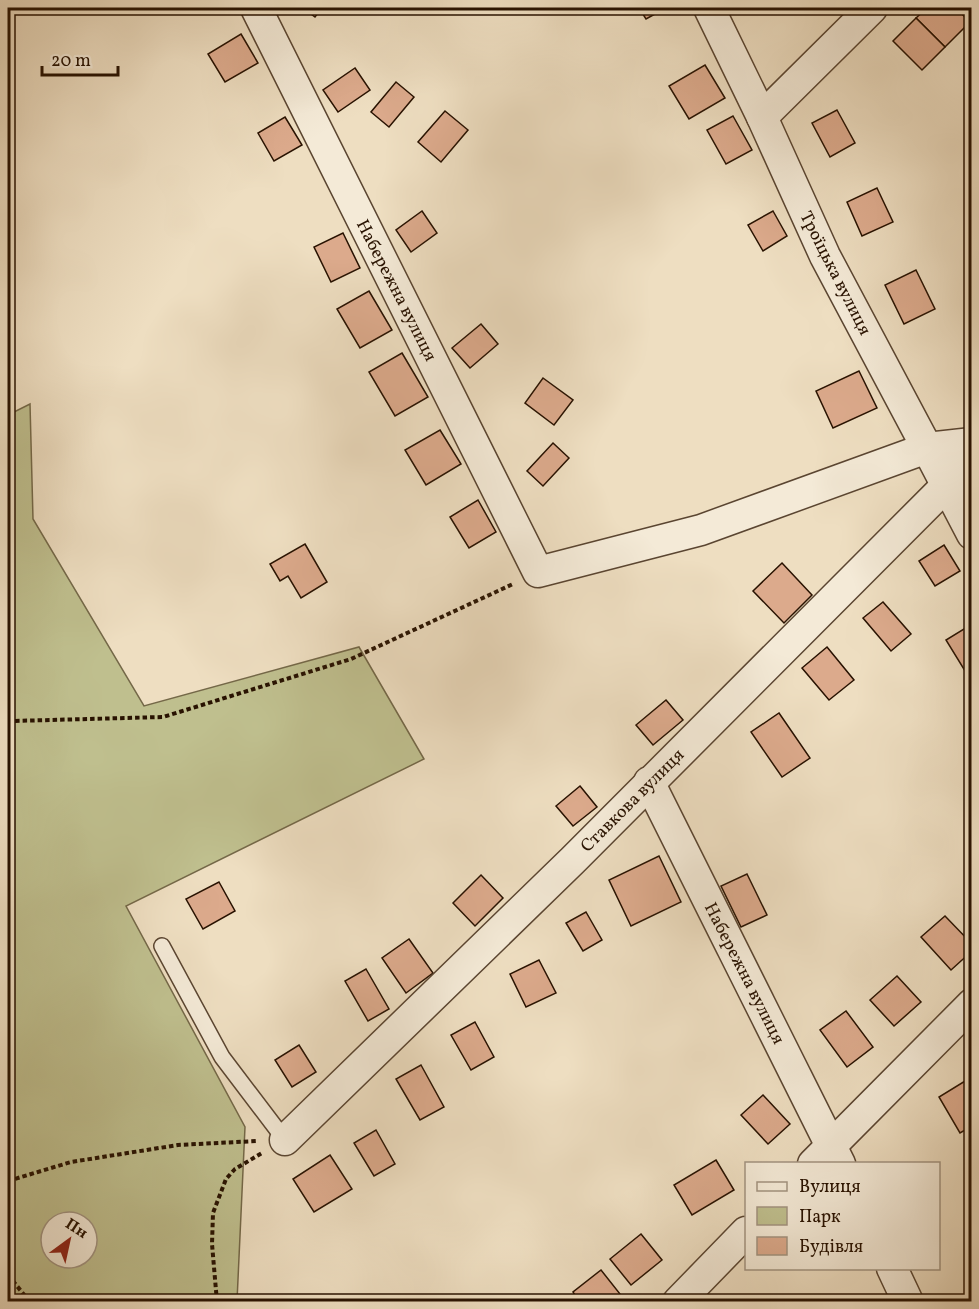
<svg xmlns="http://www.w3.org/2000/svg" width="979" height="1309" font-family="Vollkorn,serif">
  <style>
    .green { fill: #bfbf8e; stroke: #746848; stroke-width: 1.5; fill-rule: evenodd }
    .building { fill: #dcaa8c; stroke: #281201; stroke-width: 1.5 }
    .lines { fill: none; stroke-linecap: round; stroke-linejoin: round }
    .service-casing { stroke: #5a4531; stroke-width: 18 }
    .minor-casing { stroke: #5a4531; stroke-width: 33 }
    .path { stroke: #281201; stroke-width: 4; stroke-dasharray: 4.5 3; stroke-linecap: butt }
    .service { stroke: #f4ead7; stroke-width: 15 }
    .minor { stroke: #f4ead7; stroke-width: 30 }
    .labels { text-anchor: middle; stroke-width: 4.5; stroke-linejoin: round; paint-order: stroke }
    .street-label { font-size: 18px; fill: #281201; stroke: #f4ead7 }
  </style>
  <rect width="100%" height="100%" fill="#eedec1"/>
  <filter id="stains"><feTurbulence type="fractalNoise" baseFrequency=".00333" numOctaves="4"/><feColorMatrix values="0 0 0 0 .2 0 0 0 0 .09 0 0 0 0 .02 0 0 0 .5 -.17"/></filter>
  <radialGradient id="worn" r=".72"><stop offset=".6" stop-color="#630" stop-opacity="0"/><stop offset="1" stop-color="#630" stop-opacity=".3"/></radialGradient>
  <path class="green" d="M 30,404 L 33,519 L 144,706 L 359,647 L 424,759 L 126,906 L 245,1127 L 237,1301 L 8,1301 L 8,415 ZM 51,1222 L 87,1222 L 87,1258 L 51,1258 Z"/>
  <g class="building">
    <polygon points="303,8 322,8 315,17"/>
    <polygon points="639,8 666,8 646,19"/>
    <polygon points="927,8 956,8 970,22 945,47 916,18"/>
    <polygon points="916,18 945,47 922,70 893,41"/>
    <polygon points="241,34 258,63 225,82 208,54"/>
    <polygon points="705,65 725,98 689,119 669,86"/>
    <polygon points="355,68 370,90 338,112 323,90"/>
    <polygon points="396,82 414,97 389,127 371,112"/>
    <polygon points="837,110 855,143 830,157 812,123"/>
    <polygon points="445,111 468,130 441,162 418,142"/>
    <polygon points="733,116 752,150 726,164 707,130"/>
    <polygon points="285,117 302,145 274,161 258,133"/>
    <polygon points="877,188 893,222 862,236 847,202"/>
    <polygon points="422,211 437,233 411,252 396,230"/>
    <polygon points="773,211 787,236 763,251 748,225"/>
    <polygon points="343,233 360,268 331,282 314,247"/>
    <polygon points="916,270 935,309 904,324 885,285"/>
    <polygon points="369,291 392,330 360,348 337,309"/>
    <polygon points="481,324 498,344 470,368 452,348"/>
    <polygon points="402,353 428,397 395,416 369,372"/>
    <polygon points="859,371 877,408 833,428 816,391"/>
    <polygon points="543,378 573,400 554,425 525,403"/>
    <polygon points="440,430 461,464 426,485 405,450"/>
    <polygon points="553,443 569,458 543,486 527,471"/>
    <polygon points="478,500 496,532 469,548 450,517"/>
    <polygon points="305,544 327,582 301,598 288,576 280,581 270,564"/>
    <polygon points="944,545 960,571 935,586 919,561"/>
    <polygon points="782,563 812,595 784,623 753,591"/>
    <polygon points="883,602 911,634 891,651 863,618"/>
    <polygon points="972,624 972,678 970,679 946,640"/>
    <polygon points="827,647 854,680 829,700 802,668"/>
    <polygon points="666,700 683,720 653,745 636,725"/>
    <polygon points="779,713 810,758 782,777 751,732"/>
    <polygon points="580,786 597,807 573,826 556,806"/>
    <polygon points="659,856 681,902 631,926 609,880"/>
    <polygon points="747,874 767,915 741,927 721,886"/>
    <polygon points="481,875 503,898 475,926 453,903"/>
    <polygon points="219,882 235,911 203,929 186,899"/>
    <polygon points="586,912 602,940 583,951 566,923"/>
    <polygon points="945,916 972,944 972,951 951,970 921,937"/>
    <polygon points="409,939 433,973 406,993 382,958"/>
    <polygon points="539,960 556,993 526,1007 510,974"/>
    <polygon points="366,969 389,1009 368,1021 345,981"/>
    <polygon points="897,976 921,1002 894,1026 870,1000"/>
    <polygon points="846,1011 873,1047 847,1067 820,1030"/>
    <polygon points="475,1022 494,1057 471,1070 451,1035"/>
    <polygon points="299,1045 316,1072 292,1087 275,1060"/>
    <polygon points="421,1065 444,1107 420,1120 396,1079"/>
    <polygon points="970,1078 972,1080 972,1126 960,1133 939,1097"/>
    <polygon points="763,1095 790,1124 768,1144 741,1115"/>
    <polygon points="376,1130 395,1164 374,1176 354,1143"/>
    <polygon points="330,1155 352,1189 314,1212 293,1179"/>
    <polygon points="716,1160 734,1190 692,1215 674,1185"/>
    <polygon points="641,1234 662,1260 631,1285 610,1259"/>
    <polygon points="601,1270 624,1299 620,1302 579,1302 573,1292"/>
  </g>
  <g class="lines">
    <defs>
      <polyline id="service" points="162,946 222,1057 285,1140"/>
      <g id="minor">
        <polyline points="256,8 538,572 701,530 927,448 972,443"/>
        <polyline points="709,8 762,117 825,256 927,448 972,534"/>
        <polyline points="762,117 872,8"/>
        <polyline points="649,782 840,1164"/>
        <polyline points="285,1140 573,860 946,486 972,455"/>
        <polyline points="813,1164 972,1004"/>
        <polyline points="892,1268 908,1302"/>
        <polyline points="678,1302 746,1232"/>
      </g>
    </defs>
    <use href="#service" class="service-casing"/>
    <use href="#minor" class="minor-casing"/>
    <g class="path">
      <polyline points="8,723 13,721 163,717 351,659 513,584"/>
      <polyline points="8,1181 71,1162 178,1145 258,1141"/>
      <polyline points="8,1275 30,1302"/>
      <polyline points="217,1302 212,1244 213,1213 226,1179 235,1169 262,1153"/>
    </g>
    <use href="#service" class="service"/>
    <use href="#minor" class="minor"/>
  </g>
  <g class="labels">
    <g class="street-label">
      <text transform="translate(836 273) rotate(63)" y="6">Троїцька вулиця</text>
      <text transform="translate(397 290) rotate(63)" y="6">Набережна вулиця</text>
      <text transform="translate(632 800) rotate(-45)" y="6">Ставкова вулиця</text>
      <text transform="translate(745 973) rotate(63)" y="6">Набережна вулиця</text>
    </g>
  </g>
  <rect width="979" height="1309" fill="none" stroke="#eedec1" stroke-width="30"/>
  <rect x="9" y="9" width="961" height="1291" fill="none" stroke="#281201" stroke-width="3"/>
  <rect x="15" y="15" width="949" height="1279" fill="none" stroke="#281201" stroke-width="1.5"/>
  <rect x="745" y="1162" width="195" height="108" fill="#f4ead7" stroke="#a29481" stroke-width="1.5"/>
  <rect x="757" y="1182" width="30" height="9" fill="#f4ead7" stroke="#a29481" stroke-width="1.5"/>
  <text x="799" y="1192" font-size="18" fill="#281201">Вулиця</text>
  <rect x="757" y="1207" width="30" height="18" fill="#bfbf8e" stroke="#a29481" stroke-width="1.5"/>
  <text x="799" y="1222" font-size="18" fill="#281201">Парк</text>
  <rect x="757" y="1237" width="30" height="18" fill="#dcaa8c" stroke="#a29481" stroke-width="1.5"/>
  <text x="799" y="1252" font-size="18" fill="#281201">Будівля</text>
  <g transform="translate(69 1240) rotate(33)"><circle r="28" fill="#f4ead7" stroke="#a29481" stroke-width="1.5"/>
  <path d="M0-4.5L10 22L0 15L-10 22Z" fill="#8f2418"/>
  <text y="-9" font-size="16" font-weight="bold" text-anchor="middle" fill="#281201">Пн</text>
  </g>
  <path d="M42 66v9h76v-9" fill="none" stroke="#281201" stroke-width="3"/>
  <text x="51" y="66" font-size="18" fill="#281201" stroke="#f4ead7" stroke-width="4.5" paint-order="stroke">20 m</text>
  <rect width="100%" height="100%" filter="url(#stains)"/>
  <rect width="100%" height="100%" fill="url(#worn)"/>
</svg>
